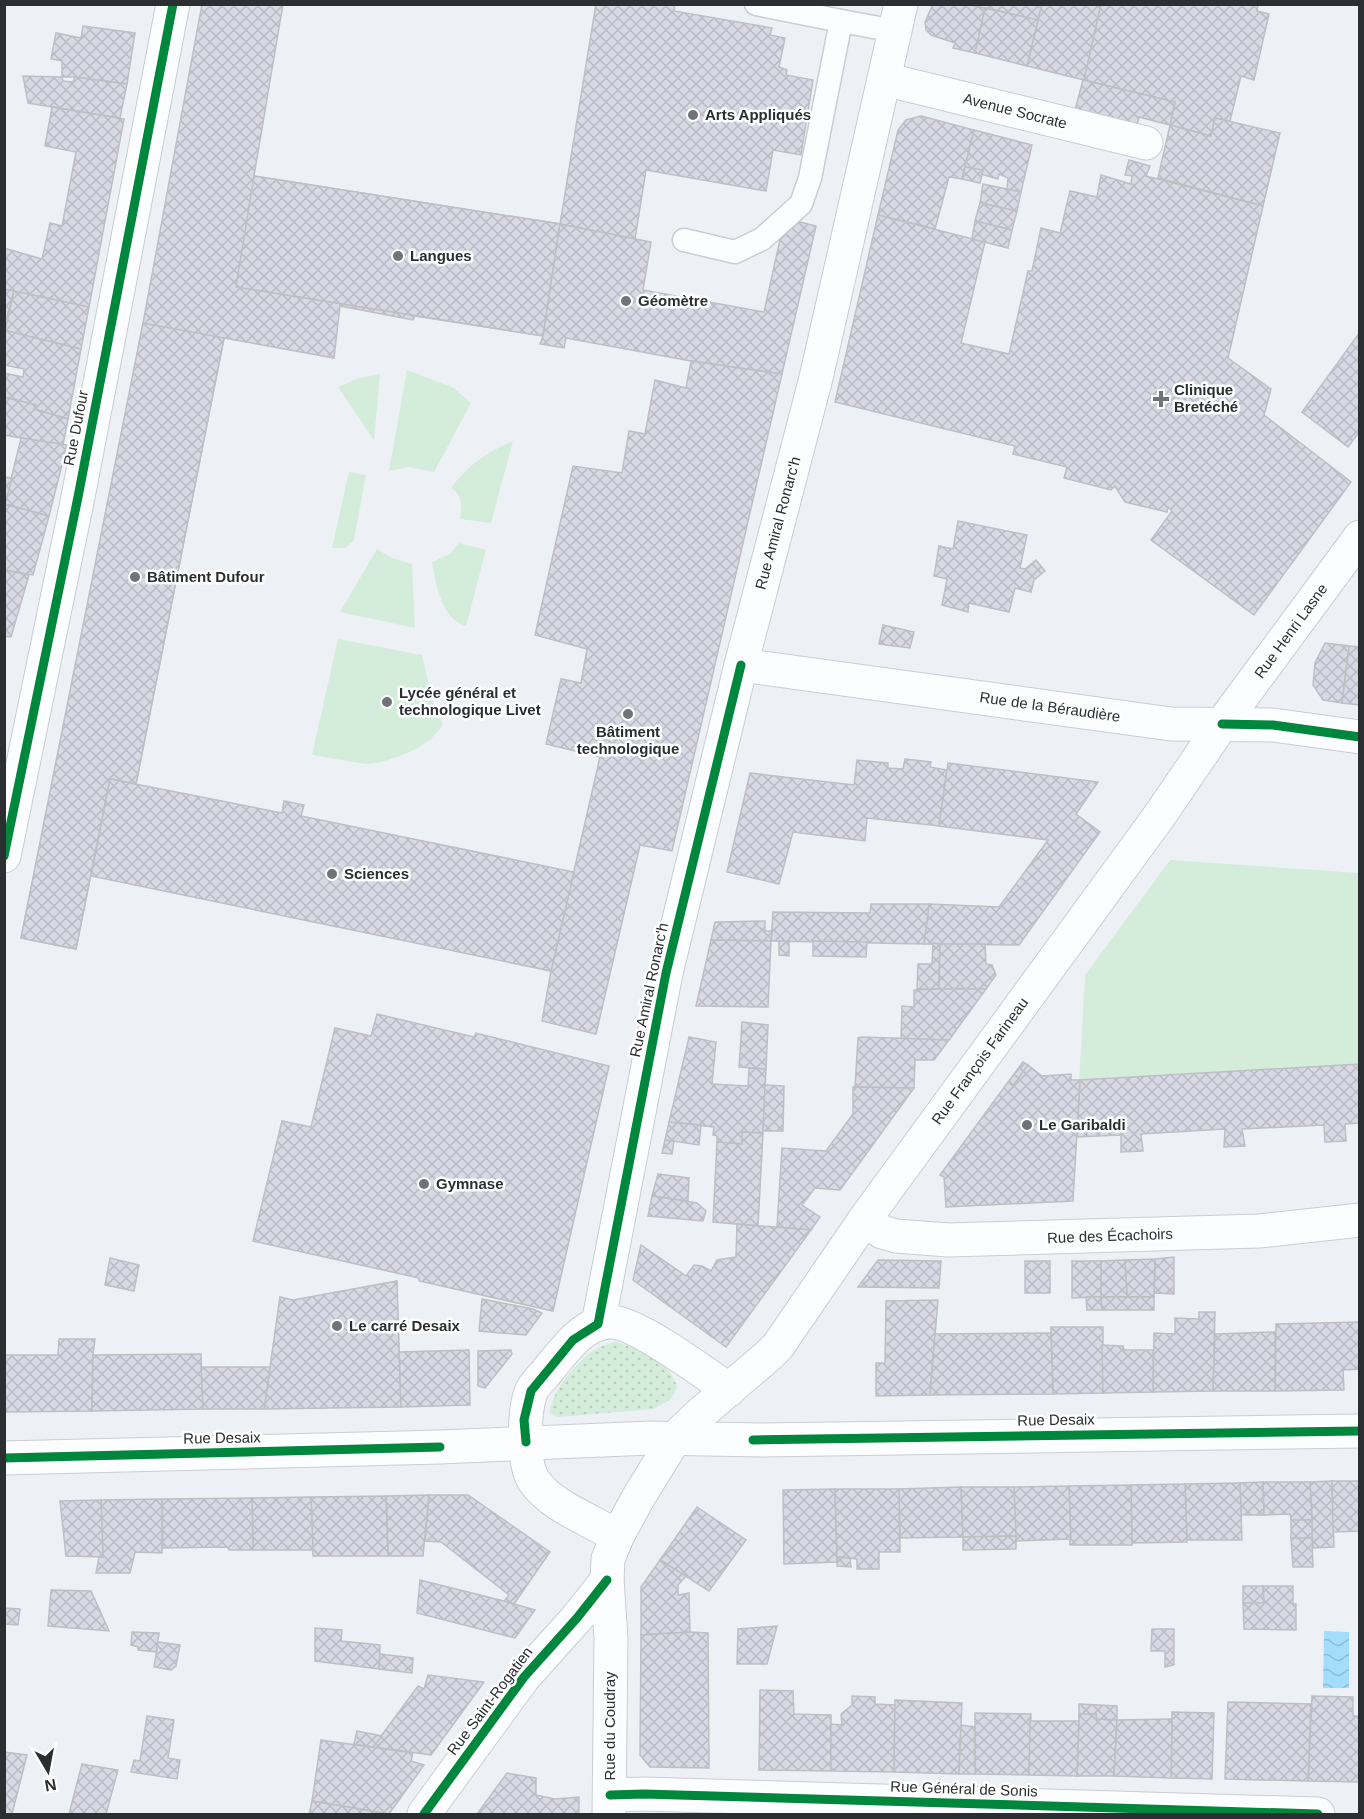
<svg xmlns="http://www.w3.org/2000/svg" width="1364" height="1819" font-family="Arial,sans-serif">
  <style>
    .grass { fill: #d3edda }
    .garden { fill: url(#garden-dots) }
    .water { fill: url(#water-waves) }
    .building { fill: url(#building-cross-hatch); stroke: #bebfc3; stroke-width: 1.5 }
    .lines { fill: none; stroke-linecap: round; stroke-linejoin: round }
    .lane-casing { stroke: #cacdd1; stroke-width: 25 }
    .street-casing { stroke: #cacdd1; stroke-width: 35 }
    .secondary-casing { stroke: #cacdd1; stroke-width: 35 }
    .lane { stroke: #fcfdfe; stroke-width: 22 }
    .street { stroke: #fcfdfe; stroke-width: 33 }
    .secondary { stroke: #fcfdfe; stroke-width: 33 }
    .cycleway-casing { stroke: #fff; stroke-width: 13 }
    .cycleway { stroke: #00873e; stroke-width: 9 }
    .poi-dot { fill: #707377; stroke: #fff; stroke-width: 2 }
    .labels { text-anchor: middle; stroke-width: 5; stroke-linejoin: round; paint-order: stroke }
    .street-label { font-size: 15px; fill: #2c2f32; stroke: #fff }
    .poi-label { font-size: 15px; font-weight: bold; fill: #2c2f32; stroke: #fff; text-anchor: start }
  </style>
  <defs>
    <pattern id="garden-dots" width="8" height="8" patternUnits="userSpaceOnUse" patternTransform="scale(1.5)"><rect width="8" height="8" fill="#d3edda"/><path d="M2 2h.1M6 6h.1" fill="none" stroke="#b5ccbc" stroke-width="1.8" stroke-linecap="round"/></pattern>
    <pattern id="water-waves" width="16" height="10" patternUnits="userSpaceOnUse" patternTransform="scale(1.5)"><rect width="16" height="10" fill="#a4ddfb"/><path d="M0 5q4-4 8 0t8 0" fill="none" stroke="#8dbed8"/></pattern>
    <pattern id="building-cross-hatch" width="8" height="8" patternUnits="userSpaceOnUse" patternTransform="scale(1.5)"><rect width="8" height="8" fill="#d9d8e5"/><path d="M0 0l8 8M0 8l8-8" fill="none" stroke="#babac5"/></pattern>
  </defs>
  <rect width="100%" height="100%" fill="#edf1f6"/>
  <g class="grass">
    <polygon points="407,370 454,388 471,403 434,472 408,467 389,471"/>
    <polygon points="380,374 374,440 338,387 359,378"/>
    <path d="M 513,441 L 491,523 L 460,519 C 462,506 463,496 451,488 C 468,465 487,452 513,441 Z"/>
    <polygon points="349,472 366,475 354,540 345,548 332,548"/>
    <path d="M 459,543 L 486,550 L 466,626 C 441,619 436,584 432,562 L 450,554 Z"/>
    <polygon points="377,549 392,558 412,564 415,628 340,612"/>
    <polygon points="338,639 422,655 432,699 443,725 431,739 416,749 400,756 381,762 365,764 312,755"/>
    <polygon points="1170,860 1359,873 1359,1065 1079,1083 1085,975"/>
  </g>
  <path class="garden" d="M 614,1342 C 638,1347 672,1361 677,1388 L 671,1399 L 654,1409 L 557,1417 L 550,1413 C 550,1393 579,1358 596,1349 C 601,1346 608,1344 614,1342 Z"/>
  <polygon class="water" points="1324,1631 1349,1632 1349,1688 1323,1688"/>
  <g class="building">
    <polygon points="202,4 283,4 254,176 560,224 543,336 415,316 413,320 340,306 334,358 224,338 136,784 110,779 76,949 70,948 21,938 109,507"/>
    <polygon points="596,4 675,4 674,11 772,28 770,35 785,38 779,67 787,70 786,75 813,80 801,155 773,150 766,191 646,170 635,239 560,224"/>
    <polygon points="933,4 967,4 985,8 975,53 953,48 955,43 931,35 926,30 925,22"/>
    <polygon points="967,4 1042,4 1038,20"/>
    <polygon points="1042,4 1101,4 1084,80 1027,66"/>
    <polygon points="1101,4 1258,4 1257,11 1269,14 1254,80 1241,76 1230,121 1215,118 1211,136 1170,125 1175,102 1084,80"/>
    <polygon points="985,8 1038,20 1027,66 975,53"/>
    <polygon points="83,26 135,33 127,84 75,77 62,77 62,61 51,59 56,33 81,38"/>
    <polygon points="23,76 62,77 63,81 73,82 75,77 127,84 120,118 28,103"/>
    <polygon points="1083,80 1175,102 1170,125 1139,117 1137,125 1075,110"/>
    <polygon points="52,107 124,119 89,307 4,289 4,248 42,259 50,223 62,226 76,152 45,146"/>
    <polygon points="921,116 974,130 962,179 949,177 935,229 878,215 898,130 906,120"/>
    <polygon points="1215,118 1280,133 1263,206 1158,178 1170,125 1211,136"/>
    <polygon points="974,130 1032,145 1021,192 1007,189 1008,178 999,174 998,179 981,174 983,170 965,167"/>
    <polygon points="1129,160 1150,166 1146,176 1263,206 1228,358 1271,389 1264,415 1351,482 1254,615 1151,540 1172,511 1168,507 1167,512 1125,502 1115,486 1111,490 1064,478 1067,467 1013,454 1015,446 835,402 878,215 985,242 961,343 1009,354 1028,271 1032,271 1041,228 1060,233 1070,191 1097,197 1101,175 1131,184 1132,176 1125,175"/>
    <polygon points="965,167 983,170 980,183 962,179"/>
    <polygon points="254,176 560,224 543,336 236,287"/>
    <polygon points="983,184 1021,192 1017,211 980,203"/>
    <polygon points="980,203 1017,211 1012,230 975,221"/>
    <polygon points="975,221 1012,230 1008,248 972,239"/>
    <polygon points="800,222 816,226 782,374 691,361 566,338 564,348 540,344 543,336 560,224 651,242 643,290 764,312 781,235"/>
    <polygon points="4,289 14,291 6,320 4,320"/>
    <polygon points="14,291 89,307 81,349 5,331"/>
    <polygon points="143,323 224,338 136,784 110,779 76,949 21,938"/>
    <polygon points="4,330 81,349 68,419 34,409 36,405 4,397 4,373 23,377 24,369 4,365"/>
    <polygon points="1360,332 1360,431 1348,447 1302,412"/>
    <polygon points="691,361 782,374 672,851 640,845 596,1034 542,1021 551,971 600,757 546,744 561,679 581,683 587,649 535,635 573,466 622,473 629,431 645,434 655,380 686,388"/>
    <polygon points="4,397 36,405 34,409 68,419 63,445 4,435"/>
    <polygon points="21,438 67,445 49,516 5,504"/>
    <polygon points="4,477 12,478 5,504 4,504"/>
    <polygon points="4,504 49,516 33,575 4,570"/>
    <polygon points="958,521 1027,535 1020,568 1025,569 1036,560 1045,571 1034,580 1031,592 1015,588 1009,612 969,603 968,612 942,605 947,579 934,576 939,546 953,549"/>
    <polygon points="4,570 29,575 11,637 4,636"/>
    <polygon points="883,625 914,632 910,648 879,644"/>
    <polygon points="1325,643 1349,646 1342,703 1323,700 1313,685 1315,663"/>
    <polygon points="1349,646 1360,647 1360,705 1342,703"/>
    <polygon points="905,759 931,762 930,767 947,770 939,826 867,818 865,841 793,832 779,884 727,872 750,773 854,785 857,760 888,763 888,768 903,769"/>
    <polygon points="948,763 1098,782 1076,814 1100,832 1019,945 924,944 929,904 999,907 1048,840 939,826"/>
    <polygon points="110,779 282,813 284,801 304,805 301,816 574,872 551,971 91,876"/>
    <polygon points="871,904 929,904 924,944 771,941 773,912 870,913"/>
    <polygon points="765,921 765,931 772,931 771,941 711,940 715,922"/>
    <polygon points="711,940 771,941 768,1007 696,1006"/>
    <polygon points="779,941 789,941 789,956 779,955"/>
    <polygon points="813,941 867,942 866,957 813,956"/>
    <polygon points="933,943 940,944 939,989 917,989 918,964 932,964"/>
    <polygon points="940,944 985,944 986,964 992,965 996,975 986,989 939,989"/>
    <polygon points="939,989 986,989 949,1040 901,1039 902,1006 914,1007 914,990"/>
    <polygon points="377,1014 474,1037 476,1033 609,1066 553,1311 419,1281 419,1278 253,1241 282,1121 311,1127 335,1028 371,1036"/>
    <polygon points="742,1022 768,1025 766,1069 739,1067"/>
    <polygon points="689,1037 716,1042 712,1084 748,1086 749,1068 766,1069 763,1133 742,1132 742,1144 717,1142 717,1136 713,1135 714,1127 669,1122"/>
    <polygon points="858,1038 862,1037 949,1040 934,1060 915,1060 914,1088 855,1087"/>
    <polygon points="1023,1062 1028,1065 1013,1086 1008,1082"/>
    <polygon points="1360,1064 1360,1123 1345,1124 1346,1141 1325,1142 1324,1125 1242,1129 1245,1146 1224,1147 1225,1129 1141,1134 1143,1151 1121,1152 1121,1135 1077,1137 1080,1080"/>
    <polygon points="1028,1065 1042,1076 1071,1074 1071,1080 1080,1080 1073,1201 946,1207 944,1177 940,1175 1008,1082 1013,1086"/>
    <polygon points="765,1085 784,1086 783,1131 763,1131"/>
    <polygon points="853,1087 914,1088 840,1190 815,1188 802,1205 820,1217 811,1230 777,1227 782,1148 826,1151 853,1114"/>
    <polygon points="669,1122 701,1125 699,1145 665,1140"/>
    <polygon points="742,1132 763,1133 758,1226 713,1222 717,1142 742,1144"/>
    <polygon points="665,1140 674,1141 672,1154 662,1153"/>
    <polygon points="658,1174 689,1178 688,1201 652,1196"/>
    <polygon points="652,1196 697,1203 706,1211 703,1221 648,1216"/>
    <polygon points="737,1224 811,1230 726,1347 633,1280 641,1245 686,1276 694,1265 702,1266 711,1271 717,1260 736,1257"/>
    <polygon points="1174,1257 1174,1294 1154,1293 1155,1259"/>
    <polygon points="110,1258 139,1265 134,1291 105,1285"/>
    <polygon points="1155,1259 1154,1297 1127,1297 1125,1260"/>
    <polygon points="878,1260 941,1261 939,1288 858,1287"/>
    <polygon points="1125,1260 1127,1297 1101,1297 1101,1261"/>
    <rect x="1025" y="1261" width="25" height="32"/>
    <polygon points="1072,1261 1101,1261 1101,1297 1072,1298"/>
    <polygon points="397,1281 401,1407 264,1409 280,1297 293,1300"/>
    <polygon points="1086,1297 1101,1297 1102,1310 1087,1310"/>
    <polygon points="1101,1297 1154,1297 1154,1310 1102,1310"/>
    <polygon points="482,1299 533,1309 542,1313 526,1335 479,1331"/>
    <polygon points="938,1300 930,1395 876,1396 876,1363 885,1363 886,1301"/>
    <polygon points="1199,1312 1215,1312 1213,1391 1153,1392 1154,1333 1175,1334 1175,1318 1199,1319"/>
    <polygon points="1360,1322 1360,1369 1343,1370 1344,1390 1275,1391 1276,1324"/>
    <polygon points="1051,1327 1103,1327 1103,1393 1053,1394"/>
    <polygon points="1275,1332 1275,1391 1213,1391 1215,1334"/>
    <polygon points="1051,1333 1053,1394 930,1395 935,1334"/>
    <polygon points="59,1339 95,1339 93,1355 92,1411 4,1412 4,1355 58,1355"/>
    <polygon points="1102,1345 1123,1346 1124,1350 1153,1350 1153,1392 1103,1393"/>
    <polygon points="469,1350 470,1405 401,1407 399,1352"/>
    <polygon points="511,1350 512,1354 485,1388 478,1386 478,1351"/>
    <polygon points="201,1354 203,1409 92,1411 93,1355"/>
    <polygon points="201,1367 270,1367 264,1409 203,1409"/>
    <polygon points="1332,1481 1334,1547 1313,1548 1310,1482"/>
    <polygon points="1332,1481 1360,1481 1360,1531 1333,1532"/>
    <polygon points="1263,1482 1264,1515 1241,1515 1240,1483"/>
    <polygon points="1263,1482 1310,1482 1312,1520 1291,1520 1290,1514 1264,1515"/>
    <polygon points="1240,1483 1242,1540 1187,1540 1185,1484"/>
    <polygon points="1185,1484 1187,1542 1132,1543 1131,1485"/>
    <polygon points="1131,1485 1132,1545 1070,1545 1069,1486"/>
    <polygon points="1069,1486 1071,1539 1015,1541 1014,1487"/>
    <polygon points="961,1487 963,1537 900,1538 899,1489"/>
    <polygon points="961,1487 1014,1487 1016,1536 963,1537"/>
    <polygon points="835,1489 837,1562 784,1564 783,1490"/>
    <polygon points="835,1489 899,1489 900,1552 879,1552 879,1569 857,1569 857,1559 837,1557"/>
    <polygon points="429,1495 468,1495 550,1552 514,1604 504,1601 509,1595 441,1542 425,1541"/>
    <polygon points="429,1495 423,1556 388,1556 386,1496"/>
    <polygon points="386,1496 388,1556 313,1556 311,1497"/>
    <polygon points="311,1497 313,1550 253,1550 252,1498"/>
    <polygon points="252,1498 253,1550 229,1550 227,1547 163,1548 162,1499"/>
    <polygon points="162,1499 162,1553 135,1552 130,1573 96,1573 99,1557 103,1557 101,1500"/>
    <polygon points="101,1500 103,1557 66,1556 60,1501"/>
    <polygon points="697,1507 746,1540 709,1591 660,1560"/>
    <rect x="1291" y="1520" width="21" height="18"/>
    <polygon points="1016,1536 1016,1549 963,1550 963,1537"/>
    <polygon points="1291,1538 1312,1538 1313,1567 1293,1567"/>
    <polygon points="837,1557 850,1558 851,1567 837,1566"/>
    <polygon points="660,1560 686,1576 678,1585 678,1595 689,1593 690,1632 641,1635 641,1587"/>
    <polygon points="420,1580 504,1601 535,1610 515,1638 417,1613"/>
    <polygon points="1243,1586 1263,1586 1264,1603 1243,1603"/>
    <polygon points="1263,1586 1293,1586 1293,1604 1296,1604 1296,1630 1244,1629 1243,1603 1264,1603"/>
    <polygon points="51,1590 91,1591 109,1631 48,1626"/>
    <polygon points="4,1608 20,1609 18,1625 4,1624"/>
    <polygon points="777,1626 767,1664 737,1664 738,1629"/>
    <polygon points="315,1628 342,1630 341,1641 380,1645 379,1669 315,1661"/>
    <polygon points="1152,1629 1174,1629 1174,1665 1165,1667 1165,1651 1151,1651"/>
    <polygon points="132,1632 159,1633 156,1652 138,1650 138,1647 131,1645"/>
    <polygon points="690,1632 708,1633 709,1768 650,1767 640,1755 641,1635"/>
    <polygon points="158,1642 180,1645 176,1666 171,1670 154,1667"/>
    <polygon points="380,1654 413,1658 412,1673 379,1669"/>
    <polygon points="428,1675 484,1682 431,1755 373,1747 418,1686 424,1689"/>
    <polygon points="760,1690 793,1691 794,1714 831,1715 831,1771 759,1770"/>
    <polygon points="852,1696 875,1697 875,1704 895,1705 894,1772 831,1771 831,1724 842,1725 841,1714 852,1705"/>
    <polygon points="1312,1696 1353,1697 1353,1716 1360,1716 1360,1782 1308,1781"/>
    <polygon points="895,1700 962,1703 959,1774 894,1772"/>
    <polygon points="1228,1702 1311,1704 1308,1781 1225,1779"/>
    <polygon points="1079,1704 1117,1706 1117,1720 1096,1719 1096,1714 1079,1714"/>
    <polygon points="1172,1712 1214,1713 1212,1779 1171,1778"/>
    <polygon points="975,1713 1031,1714 1029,1775 975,1774"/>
    <polygon points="1079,1714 1096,1714 1096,1719 1117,1720 1114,1776 1077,1776"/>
    <polygon points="147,1716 174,1720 168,1758 180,1760 177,1779 131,1772 134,1760 140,1761"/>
    <polygon points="1172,1719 1171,1778 1114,1776 1117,1720"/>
    <polygon points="1030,1721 1079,1721 1077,1776 1029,1775"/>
    <polygon points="961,1725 975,1727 975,1774 959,1774"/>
    <polygon points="357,1731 382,1736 373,1747 354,1744"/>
    <polygon points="321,1740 413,1753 411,1761 424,1765 389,1814 312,1801"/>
    <polygon points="4,1752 27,1755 12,1814 4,1814"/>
    <polygon points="82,1764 118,1770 106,1814 69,1814"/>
    <polygon points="507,1773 536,1778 536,1795 555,1799 579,1797 579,1814 477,1814"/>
    <polygon points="312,1801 389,1814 309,1814"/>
  </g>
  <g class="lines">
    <defs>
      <g id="lane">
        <polyline points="841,21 895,31"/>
        <polyline points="684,240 735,252 762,239 801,204 810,178 841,21 756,4"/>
      </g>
      <g id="street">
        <polyline points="884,79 1146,143"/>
        <polyline points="741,665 1171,724 1273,725 1360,737"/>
        <polyline points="4,856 78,497 173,4"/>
        <polyline points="865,1219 882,1232 896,1236 948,1240 1259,1231 1360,1220"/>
        <polyline points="598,1324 666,973 741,665 816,378 901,4"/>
        <polyline points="610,1795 644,1794 1318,1814"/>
        <polyline points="424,1814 524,1677 577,1618 607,1580"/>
      </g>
      <g id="secondary">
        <polyline points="4,1458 440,1447 651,1438 762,1440 1360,1431"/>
        <path d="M 617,1537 C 591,1519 553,1508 534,1481 C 522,1463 524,1411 531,1392 C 534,1384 543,1377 548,1370 C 564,1351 583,1322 611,1322 C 636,1322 706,1374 729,1390"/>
        <polyline points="609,1814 611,1638 607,1580 608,1559 617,1537 638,1498 675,1438 700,1414 769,1355 778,1346 865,1219 1160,815 1222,724 1360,537"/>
      </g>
    </defs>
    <use href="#lane" class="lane-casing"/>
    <use href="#street" class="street-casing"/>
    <use href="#secondary" class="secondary-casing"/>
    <use href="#lane" class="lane"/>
    <use href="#street" class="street"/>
    <use href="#secondary" class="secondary"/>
    <defs>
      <g id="cycleway">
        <polyline points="1222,724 1273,725 1360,737"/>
        <polyline points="4,856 78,497 173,4"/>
        <polyline points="753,1440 1360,1431"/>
        <polyline points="526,1442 524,1420 531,1391 573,1340 598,1324 666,973 741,665"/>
        <polyline points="4,1458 440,1447"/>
        <polyline points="610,1795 644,1794 1318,1814"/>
        <polyline points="424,1814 524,1677 577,1618 607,1580"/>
      </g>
    </defs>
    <use href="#cycleway" class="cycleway-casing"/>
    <use href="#cycleway" class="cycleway"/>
  </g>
  <g class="poi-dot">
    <circle cx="693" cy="115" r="6"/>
    <circle cx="398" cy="256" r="6"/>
    <circle cx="626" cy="301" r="6"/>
    <path d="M1158 390h6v6h6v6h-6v6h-6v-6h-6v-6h6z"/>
    <circle cx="135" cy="577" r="6"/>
    <circle cx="387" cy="702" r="6"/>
    <circle cx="628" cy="714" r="6"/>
    <circle cx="332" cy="874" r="6"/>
    <circle cx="1027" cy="1125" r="6"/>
    <circle cx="424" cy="1184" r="6"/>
    <circle cx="337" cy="1326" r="6"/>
  </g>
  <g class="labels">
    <g class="street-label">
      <text transform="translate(1015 111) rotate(14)" y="5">Avenue Socrate</text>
      <text transform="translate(76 428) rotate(-79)" y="5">Rue Dufour</text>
      <text transform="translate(778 523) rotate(-75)" y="5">Rue Amiral Ronarc'h</text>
      <text transform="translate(1291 631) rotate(-54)" y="5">Rue Henri Lasne</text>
      <text transform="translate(1050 707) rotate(8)" y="5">Rue de la Béraudière</text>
      <text transform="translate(649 990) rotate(-78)" y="5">Rue Amiral Ronarc'h</text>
      <text transform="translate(980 1061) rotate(-54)" y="5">Rue François Farineau</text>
      <text transform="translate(1110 1236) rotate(-2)" y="5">Rue des Écachoirs</text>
      <text transform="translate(1056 1420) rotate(-1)" y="5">Rue Desaix</text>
      <text transform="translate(222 1438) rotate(-1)" y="5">Rue Desaix</text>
      <text transform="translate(490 1701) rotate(-53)" y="5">Rue Saint-Rogatien</text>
      <text transform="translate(610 1726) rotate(-90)" y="5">Rue du Coudray</text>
      <text transform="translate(964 1789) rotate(2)" y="5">Rue Général de Sonis</text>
    </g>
    <g class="poi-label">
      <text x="705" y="120">Arts Appliqués</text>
      <text x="410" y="261">Langues</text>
      <text x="638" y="306">Géomètre</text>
      <text x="1174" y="395">Clinique<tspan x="1174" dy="17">Bretéché</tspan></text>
      <text x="147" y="582">Bâtiment Dufour</text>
      <text x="399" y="698">Lycée général et<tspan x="399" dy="17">technologique Livet</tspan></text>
      <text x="628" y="737" text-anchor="middle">Bâtiment<tspan x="628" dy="17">technologique</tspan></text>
      <text x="344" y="879">Sciences</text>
      <text x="1039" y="1130">Le Garibaldi</text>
      <text x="436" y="1189">Gymnase</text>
      <text x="349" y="1331">Le carré Desaix</text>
    </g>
  </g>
  <rect width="1364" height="1819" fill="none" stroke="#2c2f32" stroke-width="12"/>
  <g transform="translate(48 1771) rotate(170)" stroke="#ffffff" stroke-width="4.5" paint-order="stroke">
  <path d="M0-4.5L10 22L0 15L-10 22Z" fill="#2c2f32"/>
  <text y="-9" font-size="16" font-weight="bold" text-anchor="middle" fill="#2c2f32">N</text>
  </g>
</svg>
